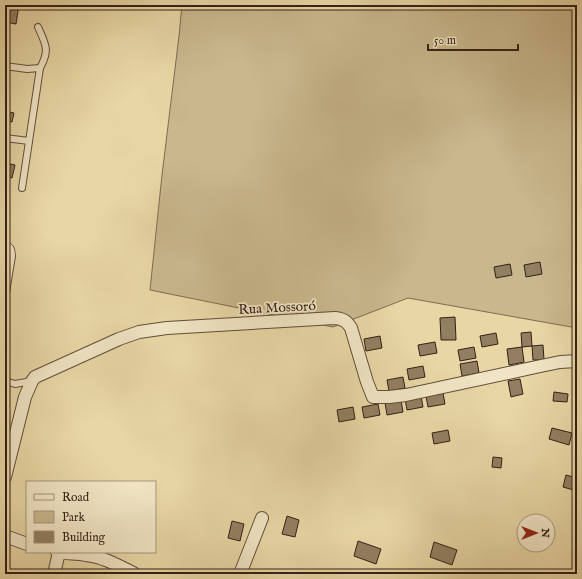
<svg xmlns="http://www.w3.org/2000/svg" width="582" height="579" font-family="'IM FELL English',serif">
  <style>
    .green { fill: #c9b78d; stroke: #7e6c52 }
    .building { fill: #927f61; stroke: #342117 }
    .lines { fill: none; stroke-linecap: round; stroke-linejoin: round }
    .lane-casing { stroke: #614e3a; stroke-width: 8 }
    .street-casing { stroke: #614e3a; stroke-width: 14 }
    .lane { stroke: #f0e4c4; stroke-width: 6 }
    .street { stroke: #f0e4c4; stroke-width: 12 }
    .labels { text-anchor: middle; stroke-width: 3.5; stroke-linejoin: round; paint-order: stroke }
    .street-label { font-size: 14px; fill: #342117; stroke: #f0e4c4 }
  </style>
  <rect width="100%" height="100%" fill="#e8d6a5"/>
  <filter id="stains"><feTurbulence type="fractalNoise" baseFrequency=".005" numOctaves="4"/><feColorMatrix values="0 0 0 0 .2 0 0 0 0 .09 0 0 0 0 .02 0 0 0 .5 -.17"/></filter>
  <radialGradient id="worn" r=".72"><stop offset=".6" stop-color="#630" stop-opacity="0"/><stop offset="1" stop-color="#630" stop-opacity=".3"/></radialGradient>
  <polygon class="green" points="182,5 577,5 577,328 408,298 333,327 150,290 162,175 179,36"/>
  <g class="building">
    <polygon points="5,5 19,5 16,24 5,22"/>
    <polygon points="5,111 14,113 12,122 5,121"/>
    <polygon points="5,163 15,165 12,178 5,177"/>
    <polygon points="540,262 542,274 526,277 524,265"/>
    <polygon points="510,264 512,275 496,278 494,267"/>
    <polygon points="455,317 456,340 441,340 440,318"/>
    <polygon points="531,332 532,346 522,347 521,333"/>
    <polygon points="496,333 498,344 482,347 480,336"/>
    <polygon points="380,336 382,348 366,351 364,339"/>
    <polygon points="435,342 437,353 420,356 418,345"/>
    <polygon points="543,345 544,360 533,360 532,346"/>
    <polygon points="474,347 476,358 460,361 458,350"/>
    <polygon points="522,347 524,362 509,365 507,349"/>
    <polygon points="477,361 479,373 462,376 460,364"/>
    <polygon points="423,366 425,377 409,380 407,369"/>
    <polygon points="403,377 405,388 389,391 387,380"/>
    <polygon points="520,379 523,394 511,397 508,381"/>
    <polygon points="554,392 568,394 567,402 553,401"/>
    <polygon points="443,393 445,404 428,407 426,396"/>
    <polygon points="421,396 423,407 407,410 405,399"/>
    <polygon points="401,400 403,412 387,415 385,403"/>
    <polygon points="378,404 380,415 364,418 362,407"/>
    <polygon points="353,407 355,419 339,422 337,410"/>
    <polygon points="552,428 572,433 569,445 549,439"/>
    <polygon points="448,430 450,441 434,444 432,433"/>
    <polygon points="493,457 502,458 501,468 492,467"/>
    <polygon points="566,475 577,478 577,491 563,487"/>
    <polygon points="287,516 299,520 295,537 282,534"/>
    <polygon points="232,521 244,524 240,541 228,538"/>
    <polygon points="358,541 381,549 376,564 354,556"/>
    <polygon points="434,542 457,550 452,565 430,557"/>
  </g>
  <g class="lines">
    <defs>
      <g id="lane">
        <path d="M 5,66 L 27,69 L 40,68 C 50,50 46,45 38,27"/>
        <polyline points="5,138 29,141"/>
        <polyline points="22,188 40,68"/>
        <path d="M 5,244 C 11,246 12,250 12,256 L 5,299"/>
        <polyline points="5,381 15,384 32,381"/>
      </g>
      <g id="street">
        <path d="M 5,477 L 25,397 L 32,381 L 35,377 L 119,339 L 139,332 L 167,328 L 335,318 C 343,319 347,321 351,328 L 367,382 L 373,397 L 389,397 L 406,395 L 536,367 L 560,362 L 577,361"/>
        <polyline points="5,536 27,544"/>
        <path d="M 57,552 C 67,554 76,553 86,555 C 104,557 119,566 135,574"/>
        <polyline points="54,574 59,552"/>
        <polyline points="240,574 262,518"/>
      </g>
    </defs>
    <use href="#lane" class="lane-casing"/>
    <use href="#street" class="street-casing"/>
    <use href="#lane" class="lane"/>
    <use href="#street" class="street"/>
  </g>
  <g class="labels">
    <g class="street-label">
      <text transform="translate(277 307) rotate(-3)" y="5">Rua Mossoró</text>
    </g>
  </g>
  <rect width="582" height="579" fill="none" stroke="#e8d6a5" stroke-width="20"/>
  <rect x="6" y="6" width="570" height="567" fill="none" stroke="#342117" stroke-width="2"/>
  <rect x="10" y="10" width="562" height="559" fill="none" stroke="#342117"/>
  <rect x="26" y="481" width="130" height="72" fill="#f0e4c4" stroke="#a5967f"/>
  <rect x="34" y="494" width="20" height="6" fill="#f0e4c4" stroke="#a5967f"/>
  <text x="62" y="501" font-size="12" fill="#342117">Road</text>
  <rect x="34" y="511" width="20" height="12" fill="#c9b78d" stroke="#a5967f"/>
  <text x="62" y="521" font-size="12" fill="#342117">Park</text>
  <rect x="34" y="531" width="20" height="12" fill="#927f61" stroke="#a5967f"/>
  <text x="62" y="541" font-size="12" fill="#342117">Building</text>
  <g transform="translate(536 533) rotate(90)"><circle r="19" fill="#f0e4c4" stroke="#a5967f"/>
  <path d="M0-3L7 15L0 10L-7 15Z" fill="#8f2418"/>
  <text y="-6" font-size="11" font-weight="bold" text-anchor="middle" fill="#342117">N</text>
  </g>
  <path d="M428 44v6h90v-6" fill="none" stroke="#342117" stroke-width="2"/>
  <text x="434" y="44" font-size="12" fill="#342117" stroke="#f0e4c4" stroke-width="3" paint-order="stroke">50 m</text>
  <rect width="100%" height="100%" filter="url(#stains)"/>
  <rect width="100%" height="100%" fill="url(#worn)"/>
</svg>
